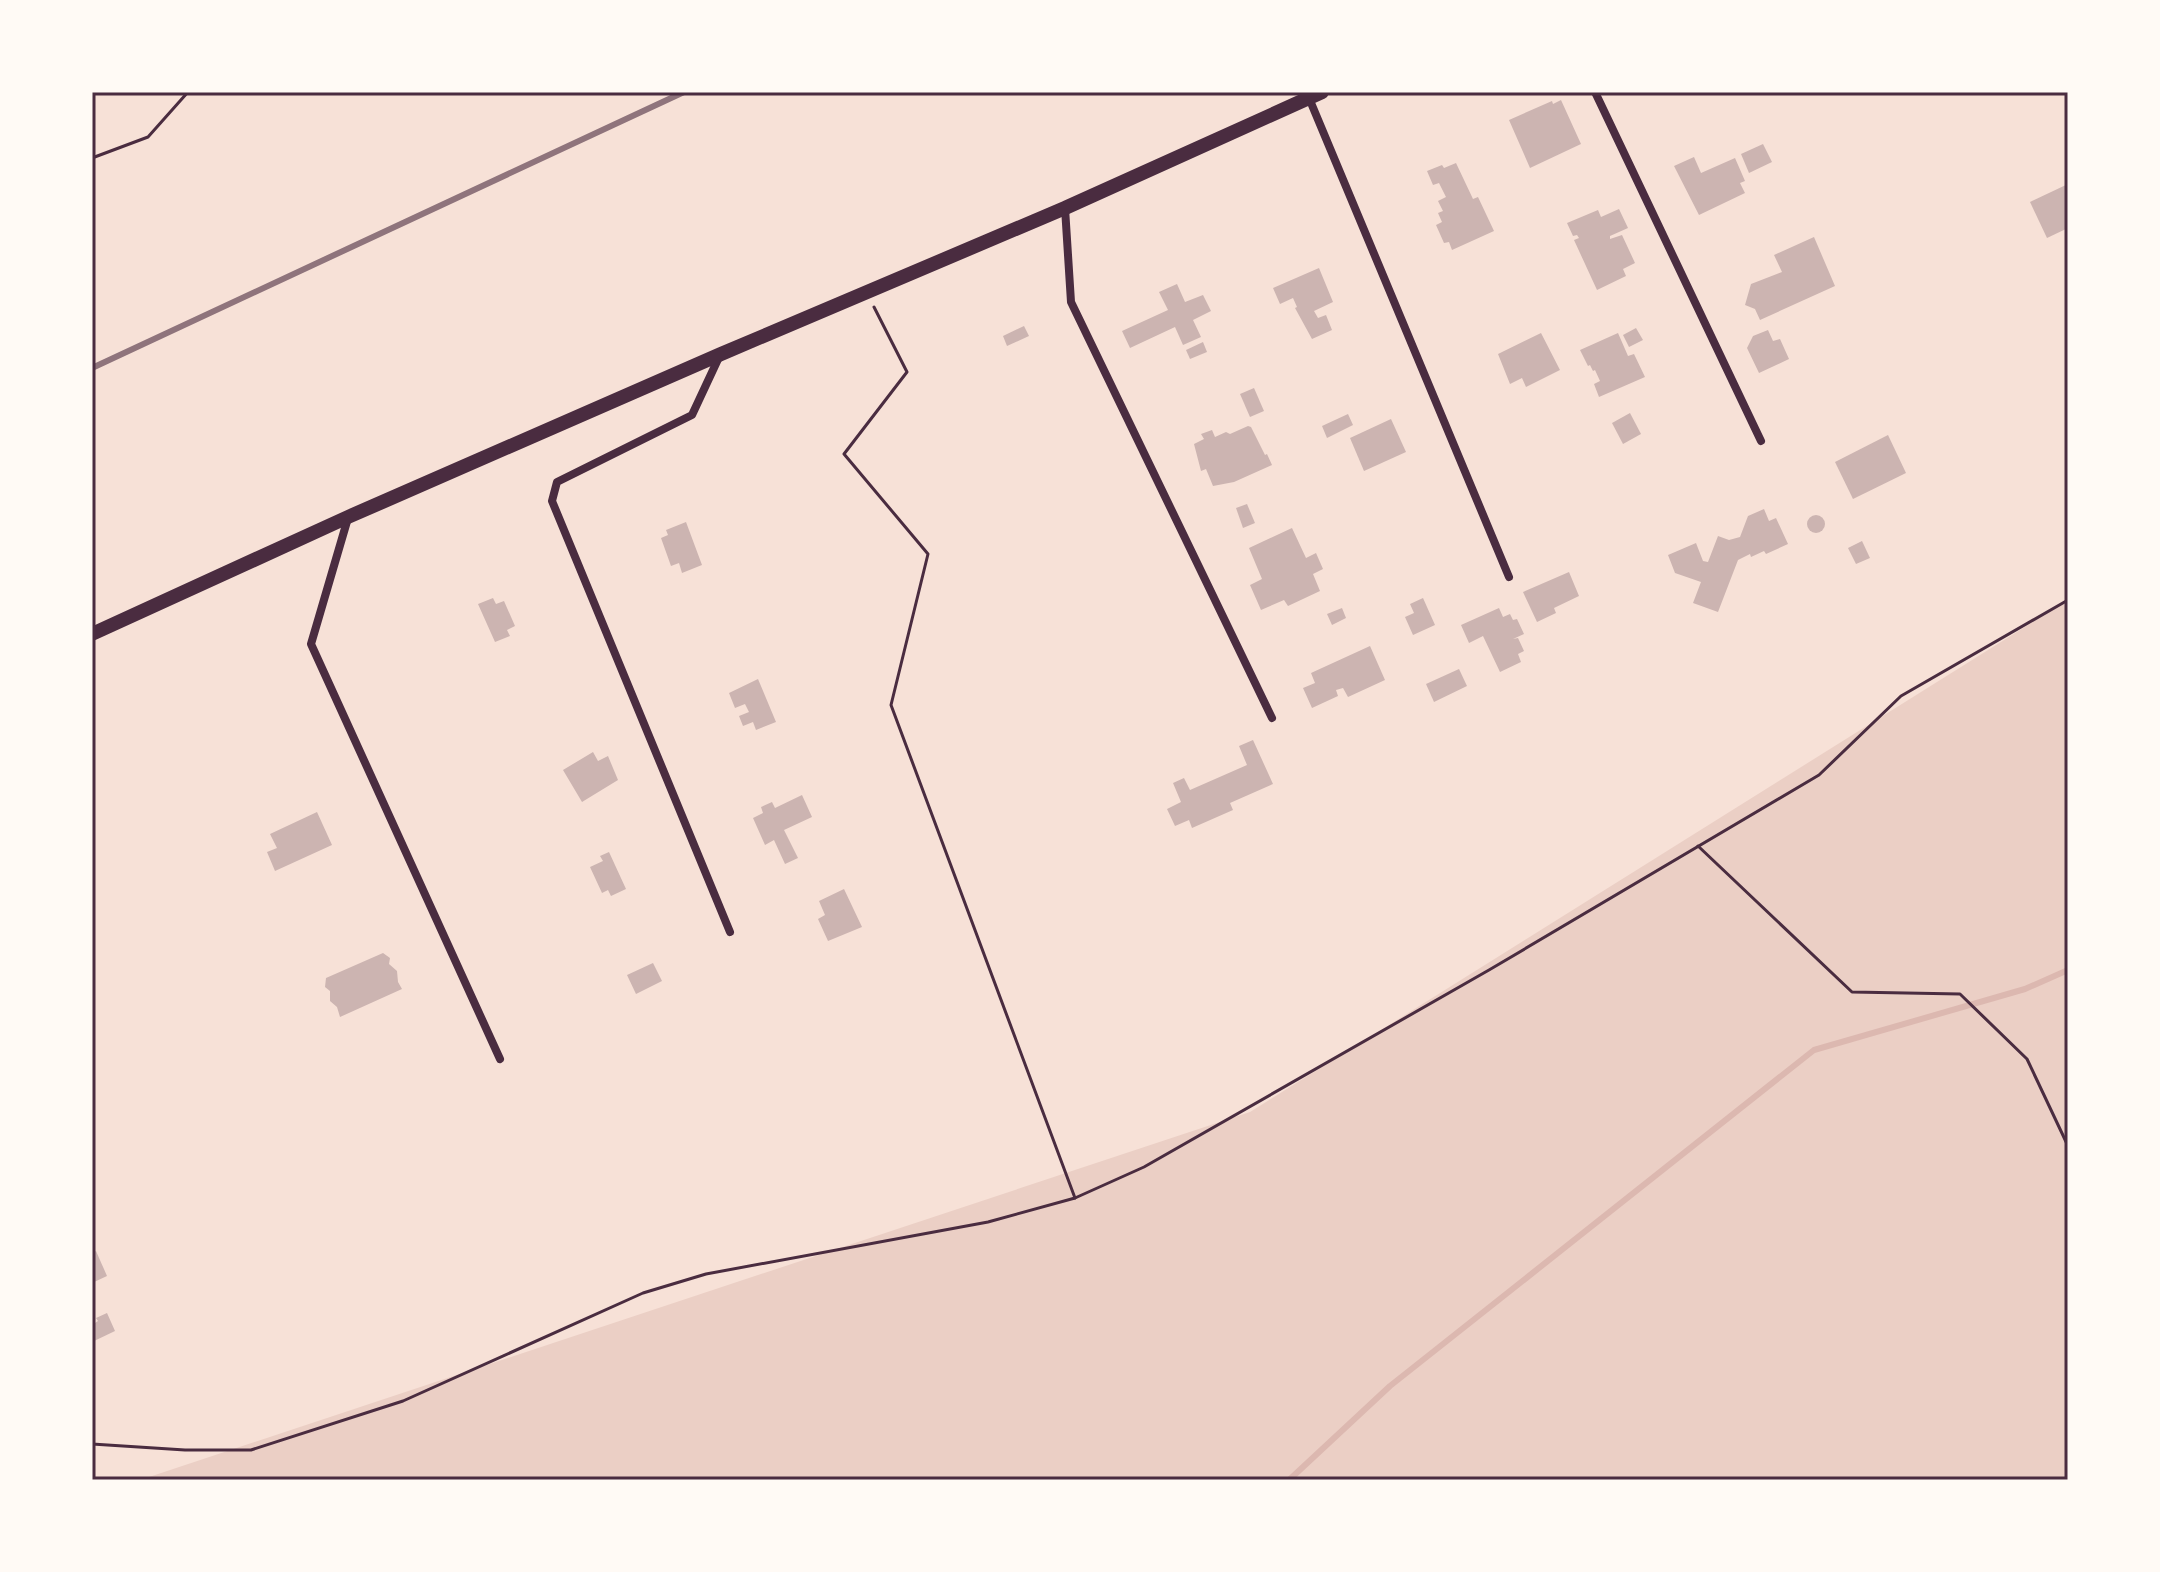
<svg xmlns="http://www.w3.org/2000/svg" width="2160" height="1572" font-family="'Archivo Narrow',sans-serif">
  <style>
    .green { fill: #ebcfc5 }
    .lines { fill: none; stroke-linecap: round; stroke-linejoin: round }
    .stream { stroke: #dcb8b0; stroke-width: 6 }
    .building { fill: #ccb4b1 }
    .path { stroke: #4a2c40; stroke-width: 3 }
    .minor { stroke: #4a2c40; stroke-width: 8 }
    .tertiary { stroke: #4a2c40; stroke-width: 14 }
    .rail { stroke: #8f747c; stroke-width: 6 }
    .neatline { fill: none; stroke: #4a2c40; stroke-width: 3 }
  </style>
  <rect width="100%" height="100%" fill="#f7e1d7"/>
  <polygon class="green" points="2068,600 2068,1480 140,1480 1250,1112"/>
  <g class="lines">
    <polyline class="stream" points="1289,1480 1390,1386 1814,1050 2025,989 2068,970"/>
  </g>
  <g class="building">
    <polygon points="1561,100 1581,144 1530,168 1509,120 1552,101 1553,104"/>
    <polygon points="1763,144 1772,162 1749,173 1741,154"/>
    <polygon points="1694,157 1701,173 1735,158 1745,181 1740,183 1745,193 1699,215 1674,166"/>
    <polygon points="1456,163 1473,199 1478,197 1494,231 1452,250 1449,242 1444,243 1436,225 1442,222 1438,213 1443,211 1438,201 1446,197 1439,183 1433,185 1427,171 1442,165 1444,168"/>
    <polygon points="2068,184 2068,228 2047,238 2030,202"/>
    <polygon points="1619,209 1628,228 1610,236 1610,239 1622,235 1635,263 1623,269 1626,276 1597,290 1574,240 1579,238 1577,235 1573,236 1567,223 1598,210 1601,217"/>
    <polygon points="1814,237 1835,286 1760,320 1755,309 1745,305 1751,284 1782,272 1774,255"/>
    <polygon points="1319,268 1333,302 1314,311 1318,318 1326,315 1332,330 1312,339 1295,308 1297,307 1293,298 1280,304 1273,288"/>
    <polygon points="1177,284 1185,302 1203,295 1211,311 1193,320 1201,337 1183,345 1175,327 1130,348 1122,331 1168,310 1159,292"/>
    <polygon points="1024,326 1029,336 1007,346 1003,336"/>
    <polygon points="1636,328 1643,340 1629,347 1623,335"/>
    <polygon points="1768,330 1773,341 1780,339 1789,359 1759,373 1747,348 1753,336"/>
    <polygon points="1541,333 1560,370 1526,387 1522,378 1510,384 1498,354"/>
    <polygon points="1618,333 1628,356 1634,354 1645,377 1599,397 1594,384 1600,381 1595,370 1593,371 1590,365 1588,366 1580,350"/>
    <polygon points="1203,342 1207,352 1190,359 1186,350"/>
    <polygon points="1254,388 1264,411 1250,417 1240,394"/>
    <polygon points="1630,413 1641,434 1623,444 1612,423"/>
    <polygon points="1348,414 1353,425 1327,438 1322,426"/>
    <polygon points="1391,419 1406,452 1364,471 1350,438"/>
    <polygon points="1248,426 1251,427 1265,455 1267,454 1272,465 1234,482 1213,486 1206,469 1201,471 1194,444 1204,439 1201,434 1212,430 1215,437 1226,432 1230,434"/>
    <polygon points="1888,435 1906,473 1853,499 1835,462"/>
    <polygon points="1247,504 1255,523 1243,528 1236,508"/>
    <polygon points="1764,509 1769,521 1776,518 1788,544 1766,554 1764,551 1751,557 1750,554 1738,560 1718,612 1693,603 1701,582 1675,573 1668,555 1696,543 1703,561 1708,562 1718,536 1729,540 1740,537 1748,516"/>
    <circle cx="1816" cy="524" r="9"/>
    <polygon points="686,522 702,565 682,573 679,563 671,566 661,538 668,535 666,530"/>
    <polygon points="1292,528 1306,558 1316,553 1323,569 1313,574 1320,591 1288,606 1284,600 1261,610 1250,585 1262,579 1249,548"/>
    <polygon points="1862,541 1870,558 1856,564 1848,548"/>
    <polygon points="1569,572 1579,596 1554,608 1556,613 1537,622 1523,592"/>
    <polygon points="493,598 496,604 504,601 515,626 507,630 510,636 495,642 478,604"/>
    <polygon points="1423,598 1435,625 1413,635 1405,617 1414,613 1410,604"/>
    <polygon points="1342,608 1346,618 1332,625 1327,614"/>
    <polygon points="1499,608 1503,617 1510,614 1513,620 1517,619 1524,634 1513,639 1518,638 1524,651 1518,654 1521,662 1500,672 1483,636 1469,643 1461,625"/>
    <polygon points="1370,646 1385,680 1348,697 1343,688 1336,690 1338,696 1312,708 1303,688 1315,683 1311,673"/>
    <polygon points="1459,669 1467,686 1434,702 1426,684"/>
    <polygon points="758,679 776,722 756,730 753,722 743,726 739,716 749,712 745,704 735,708 729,693"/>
    <polygon points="1253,740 1273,784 1230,803 1233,810 1192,828 1189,820 1175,826 1167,809 1181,802 1173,783 1184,778 1190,790 1247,765 1239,746"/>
    <polygon points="593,752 598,761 608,756 618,780 582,802 563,770"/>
    <polygon points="802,795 812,817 784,830 798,858 785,864 774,840 765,845 753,818 763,813 761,807 772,802 775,808"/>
    <polygon points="317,812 332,845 275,871 267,852 277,848 270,834"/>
    <polygon points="609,852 626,889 611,896 608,890 602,893 590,867 603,861 600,856"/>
    <polygon points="844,889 862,927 828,941 818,919 825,915 819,901"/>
    <polygon points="383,953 390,958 389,964 397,971 398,982 402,989 340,1017 337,1007 330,1001 330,991 325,987 326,978"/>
    <polygon points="653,963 662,981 636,994 627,975"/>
    <polygon points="96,1251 107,1276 92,1283 92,1253"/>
    <polygon points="107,1313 115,1331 92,1342 92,1318 95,1323 98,1321 96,1318"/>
  </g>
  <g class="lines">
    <g class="path">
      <polyline points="92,158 148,137 188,92"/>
      <polyline points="874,307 907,372 844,454 928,554 891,705 1075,1198"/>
      <polyline points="1698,846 1852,992 1960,994 2027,1059 2068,1146"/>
      <polyline points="92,1444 185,1450 251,1450 403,1401 643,1293 706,1274 988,1222 1075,1198 1144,1167 1489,970 1819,775 1901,696 2068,600"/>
    </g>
    <g class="minor">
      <polyline points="1595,92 1761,441"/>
      <polyline points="1309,98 1509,577"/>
      <polyline points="1065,208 1071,302 1272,718"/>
      <polyline points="720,355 692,415 557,482 552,501 730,932"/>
      <polyline points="348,518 311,644 500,1059"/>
    </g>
    <polyline class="tertiary" points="92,634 348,517 721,354 1065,208 1322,92"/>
    <polyline class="rail" points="92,368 684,92"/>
  </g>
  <rect width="2160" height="1572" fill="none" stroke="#fffaf5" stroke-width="188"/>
  <rect x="94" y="94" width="1972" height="1384" class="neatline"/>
</svg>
